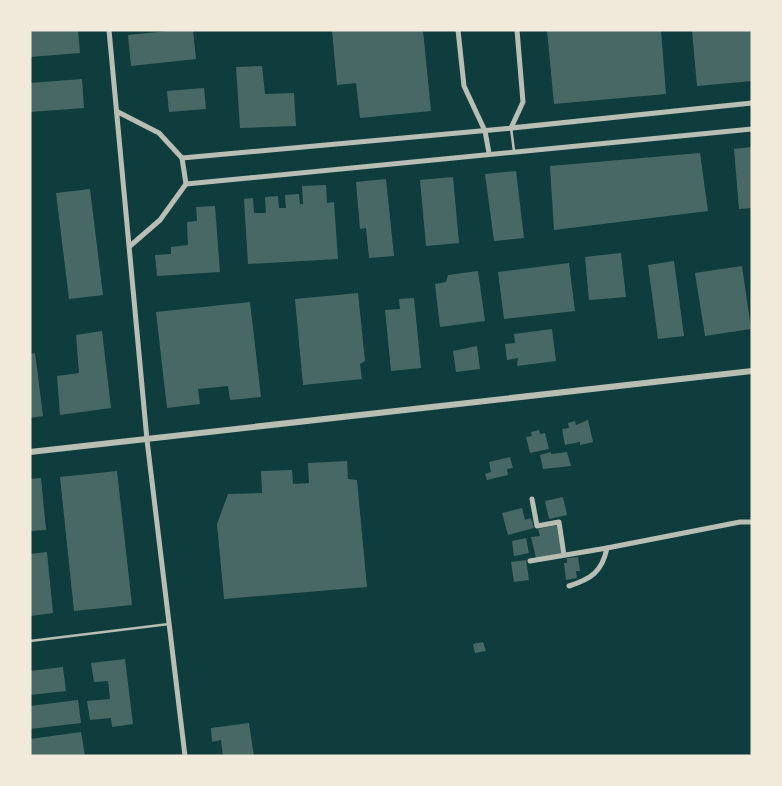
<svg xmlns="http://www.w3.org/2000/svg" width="782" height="786" font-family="Georgia,serif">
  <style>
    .building { fill: #486865 }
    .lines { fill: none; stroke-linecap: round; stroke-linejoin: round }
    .service { stroke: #b8beb3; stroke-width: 2.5 }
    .minor { stroke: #b8beb3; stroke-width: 5 }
    .tertiary { stroke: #b8beb3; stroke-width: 6 }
  </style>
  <rect width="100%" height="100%" fill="#0f3d3e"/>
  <g class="building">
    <polygon points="30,30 78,30 80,53 30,57"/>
    <polygon points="178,30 193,30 196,59 131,66 128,35"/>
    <polygon points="332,30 423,30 431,111 360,118 356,83 337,85"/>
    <polygon points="547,30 661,30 666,94 554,104"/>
    <polygon points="692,30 752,30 752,81 697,86"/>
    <polygon points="262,66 265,94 294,93 296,126 240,128 236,67"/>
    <polygon points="82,79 84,108 30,112 30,83"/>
    <polygon points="204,88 206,109 169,112 167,91"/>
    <polygon points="752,147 752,208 739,209 734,149"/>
    <polygon points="700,153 708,211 554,230 550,166"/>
    <polygon points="516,171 524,238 494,241 485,174"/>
    <polygon points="453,177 459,243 426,246 420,180"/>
    <polygon points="386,179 394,256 369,258 366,228 360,229 356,182"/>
    <polygon points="326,185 327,203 334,202 338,259 248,264 244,199 253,198 254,213 266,213 265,197 278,196 279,208 286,208 285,195 299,194 300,204 303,204 302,186"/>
    <polygon points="90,189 103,295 69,299 56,193"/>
    <polygon points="215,206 220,272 157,276 155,255 171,254 171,247 188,245 187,222 197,221 196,207"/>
    <polygon points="621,253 626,297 589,300 585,257"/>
    <polygon points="674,261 684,336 658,339 648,265"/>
    <polygon points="569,263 575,311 504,319 498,272"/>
    <polygon points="742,266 751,329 705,336 695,273"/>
    <polygon points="478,271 485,321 440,327 435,284 446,282 448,275"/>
    <polygon points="358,293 365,361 360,364 362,379 303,385 295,299"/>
    <polygon points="414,298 421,368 391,371 385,310 400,309 399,299"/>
    <polygon points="250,302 261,397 230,400 228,386 198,389 200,404 167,408 156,312"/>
    <polygon points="552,329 556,361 517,366 518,358 507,360 505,344 515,343 514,334"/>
    <polygon points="102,331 111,408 60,415 57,376 79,373 76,335"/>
    <polygon points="477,346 480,369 456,372 453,351"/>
    <polygon points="35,353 43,416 30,418 30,354"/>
    <polygon points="588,420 593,442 580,445 580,442 565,445 562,429 569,428 568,423 575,421 576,425"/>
    <polygon points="539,430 540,434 545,433 549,449 530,453 526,437 532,436 531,432"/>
    <polygon points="551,452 551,454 567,452 571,466 543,469 540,455"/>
    <polygon points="510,457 513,468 507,469 508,475 487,480 485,474 491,472 489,462"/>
    <polygon points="347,461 348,479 357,480 367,587 224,599 217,524 228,494 262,493 261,471 292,470 293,484 309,483 308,463"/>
    <polygon points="117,471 132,605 74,611 60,477"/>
    <polygon points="41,478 46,530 30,531 30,479"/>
    <polygon points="563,497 567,515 549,519 545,501"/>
    <polygon points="522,508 525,520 531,518 534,528 508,535 502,513"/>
    <polygon points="558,525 563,553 536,558 531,537 540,536 538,529"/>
    <polygon points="526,538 529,553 514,556 512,541"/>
    <polygon points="47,552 53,613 30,616 30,554"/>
    <polygon points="578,557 580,571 576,571 577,578 566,580 564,563 567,563 567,558"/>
    <polygon points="526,560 529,580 514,582 511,562"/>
    <polygon points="483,642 486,651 475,653 473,644"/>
    <polygon points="125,659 133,724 112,727 111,718 90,720 87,701 110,699 108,681 94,682 91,663"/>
    <polygon points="63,667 66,691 30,695 30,671"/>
    <polygon points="78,700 81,723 30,729 30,706"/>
    <polygon points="249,723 254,756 223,756 221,740 212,742 211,728"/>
    <polygon points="81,732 85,756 30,756 30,739"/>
  </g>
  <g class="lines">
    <g class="service">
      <polyline points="511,128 514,151"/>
      <polyline points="30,641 169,624"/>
    </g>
    <g class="minor">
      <polyline points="109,30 147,440 185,756"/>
      <polyline points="458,30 464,86 485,131 489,153"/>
      <polyline points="118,112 159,133 182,158 186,184 160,220 130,246"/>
      <polyline points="511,128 523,102 517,30"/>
      <polyline points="182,158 502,129 752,103"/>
      <polyline points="186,184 752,129"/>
      <polyline points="532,499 537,526 559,522 564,555"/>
      <polyline points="530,561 607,548"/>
      <path d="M 569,586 C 591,579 602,572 607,548 L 740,522 L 752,522"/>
    </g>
    <polyline class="tertiary" points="30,452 752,371"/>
  </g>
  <rect width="782" height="786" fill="none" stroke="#f1e9da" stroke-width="63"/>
</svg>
